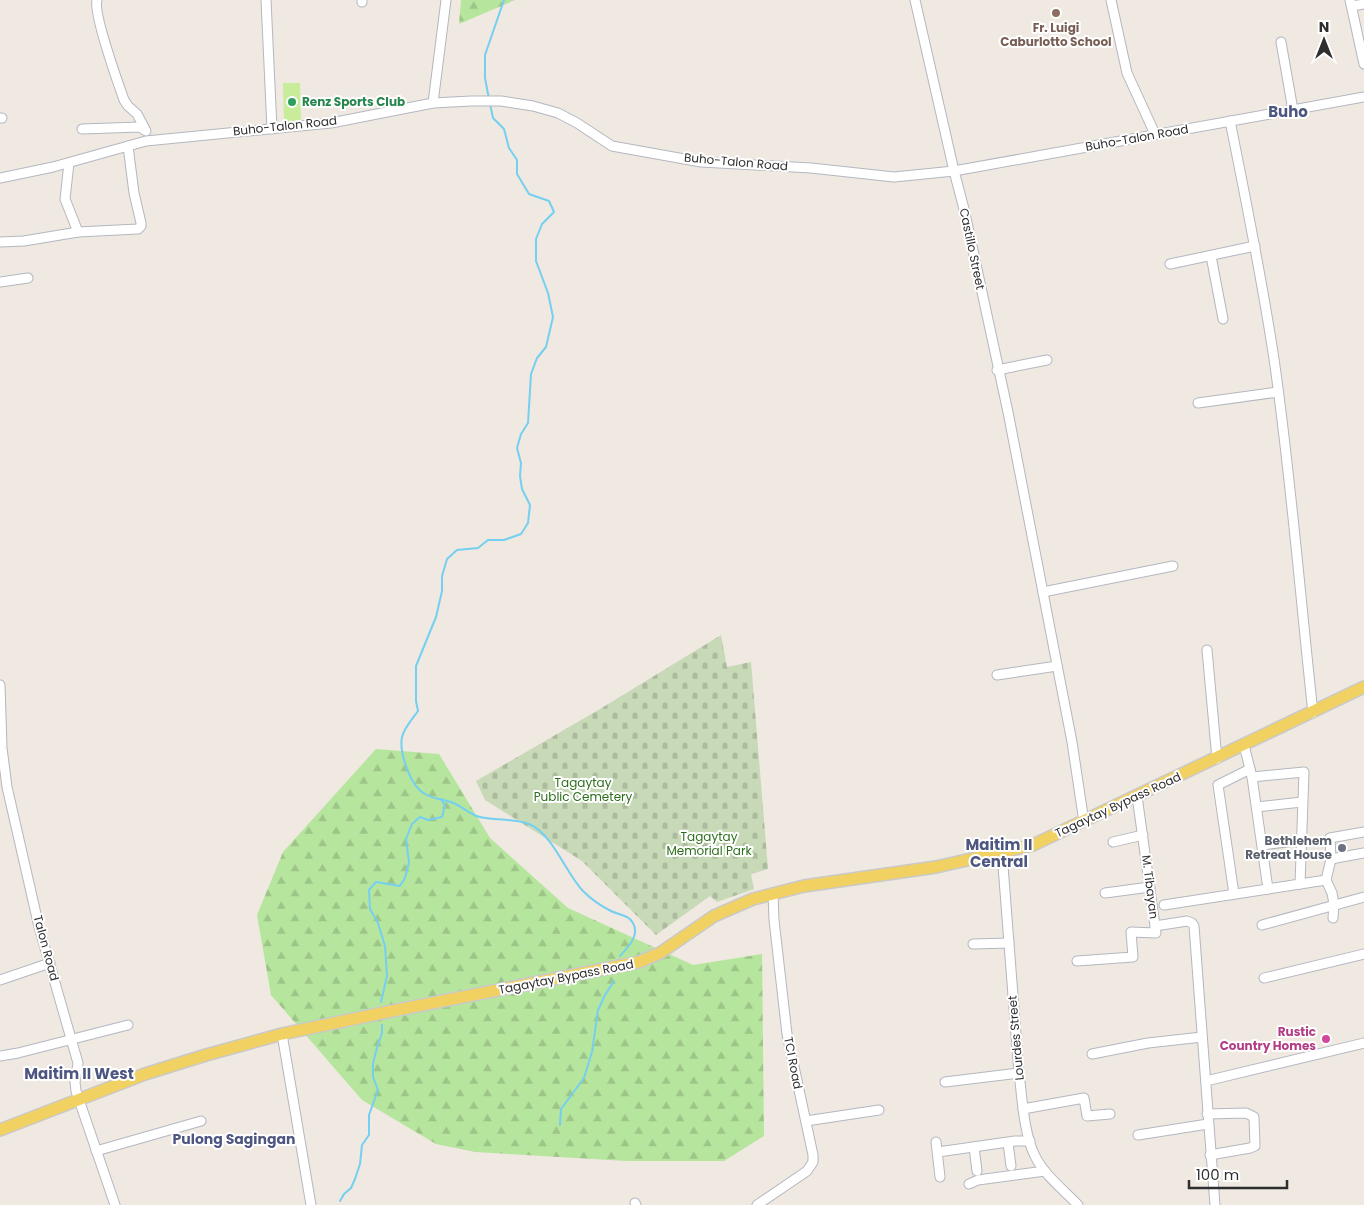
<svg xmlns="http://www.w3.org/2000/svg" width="1364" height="1205" font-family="Poppins,sans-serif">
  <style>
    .forest { fill: url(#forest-firs) }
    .cemetery { fill: url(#cemetery-stones) }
    .pitch { fill: #c9ec9a }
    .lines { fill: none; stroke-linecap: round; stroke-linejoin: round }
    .stream { stroke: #75cff0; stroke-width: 2 }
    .minor-casing { stroke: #b4b7c1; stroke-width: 11 }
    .major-casing { stroke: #c9c9c9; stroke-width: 14 }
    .minor { stroke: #fff; stroke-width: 9 }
    .major { stroke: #f2d163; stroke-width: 11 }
    .education-dot { fill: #8d6e63; stroke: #fff; stroke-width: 2 }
    .leisure-dot { fill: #2e9e5b; stroke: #fff; stroke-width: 2 }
    .worship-dot { fill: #6b7280; stroke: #fff; stroke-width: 2 }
    .hotel-dot { fill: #d1479c; stroke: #fff; stroke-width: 2 }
    .labels { text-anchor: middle; stroke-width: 4; stroke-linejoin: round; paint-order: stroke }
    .education-label { font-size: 12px; font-weight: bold; fill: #785e54; stroke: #fff }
    .leisure-label { font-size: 12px; font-weight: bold; fill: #27864d; stroke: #fff; text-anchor: start }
    .street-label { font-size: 12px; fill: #2e2e2e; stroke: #fff }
    .park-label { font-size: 12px; fill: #2c6e1b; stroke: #fff }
    .worship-label { font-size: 12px; font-weight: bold; fill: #5b616d; stroke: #fff; text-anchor: end }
    .hotel-label { font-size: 12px; font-weight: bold; fill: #b23c85; stroke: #fff; text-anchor: end }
    .neighbourhood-label { font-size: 14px; font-weight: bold; fill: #4d5680; stroke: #fff }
    .quarter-label { font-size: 15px; font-weight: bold; fill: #4d5680; stroke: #fff }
  </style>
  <defs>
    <pattern id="forest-firs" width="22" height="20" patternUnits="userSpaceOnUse" patternTransform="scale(1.25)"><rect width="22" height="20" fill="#b6e59e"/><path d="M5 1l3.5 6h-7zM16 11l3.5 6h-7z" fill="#9dc588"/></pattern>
    <pattern id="cemetery-stones" width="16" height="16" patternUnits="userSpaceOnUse" patternTransform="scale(1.25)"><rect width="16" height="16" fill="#c8d9b8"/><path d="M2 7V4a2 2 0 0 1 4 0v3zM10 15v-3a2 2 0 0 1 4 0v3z" fill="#acbb9e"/></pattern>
  </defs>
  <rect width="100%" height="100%" fill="#efe9e1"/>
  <g class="forest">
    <polygon points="461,0 515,0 459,24"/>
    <polygon points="376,749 439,754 490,838 568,908 693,965 762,954 764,1136 724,1161 626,1161 475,1152 436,1144 362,1100 271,995 257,915 283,852"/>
  </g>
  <polygon class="cemetery" points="721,635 727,667 751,662 768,869 751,874 754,889 717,902 710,896 656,935 582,861 485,800 476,781 600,709"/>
  <polygon class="pitch" points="283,83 300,83 301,120 284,122"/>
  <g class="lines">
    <g class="stream">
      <polyline points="489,99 485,78 485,55 504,0"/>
      <path d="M 490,104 L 493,118 L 504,129 L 509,148 L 517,160 L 517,174 L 529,194 L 549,201 L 554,212 L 542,224 L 536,239 L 536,261 L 548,293 L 553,317 L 546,347 L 537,358 L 531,374 L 528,423 L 521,434 L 517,448 L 521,463 L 520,476 L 522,489 L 530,505 L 528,523 L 521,534 L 504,540 L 488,540 L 478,548 L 457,550 L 447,559 L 442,576 L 442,591 L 436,617 L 416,666 L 416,701 L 418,711 C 413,718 404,728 402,737 C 399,752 410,786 425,794 C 433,799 444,799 453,803 C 463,807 471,815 480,817 C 496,821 514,818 529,824 C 553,834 565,872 583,891 C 591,899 601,906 611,911 C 619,915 629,915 633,923 C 640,936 628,947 620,956"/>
      <polyline points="381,1002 387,976 385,946 378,923 370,909 369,890 376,882 400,886 405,878 409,862 406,839 412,824 420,817 428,820 442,817 445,806 441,799"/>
      <polyline points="560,1125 561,1109 584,1078 592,1052 598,1010 605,995 614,981"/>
      <polyline points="340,1201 344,1194 351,1188 355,1179 360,1164 362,1145 369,1135 369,1115 378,1090 373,1077 373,1064 376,1051 382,1033 382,1025"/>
    </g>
    <defs>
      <g id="minor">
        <path d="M 97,0 C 93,13 118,83 124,100 L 128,106 L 137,114 L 145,129"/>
        <polyline points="266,0 272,129"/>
        <polyline points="362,0 362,2"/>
        <polyline points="915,0 954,171 964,209 1008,412 1072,742 1084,822"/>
        <polyline points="1111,0 1127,73 1155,134"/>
        <polyline points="1350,0 1364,64"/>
        <polyline points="1352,6 1364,4"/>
        <polyline points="1281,42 1293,110"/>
        <polyline points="433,103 446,0"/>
        <polyline points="0,118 2,118"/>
        <path d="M 1230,121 C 1246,200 1262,279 1274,359 C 1291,477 1300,595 1313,713"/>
        <polyline points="82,129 140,127 146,131"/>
        <polyline points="69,163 65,199 78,232 138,229 141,226 141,223 134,193 128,146"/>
        <polyline points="0,178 53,167 146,141 331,123 433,103 471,101 501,101 533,106 558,113 577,123 612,146 701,162 811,168 894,177 954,171 1364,97"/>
        <polyline points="0,242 24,241 78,232"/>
        <polyline points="1211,256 1223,319"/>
        <polyline points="1170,264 1255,246"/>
        <polyline points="0,282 28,278"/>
        <polyline points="997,370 1047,360"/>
        <polyline points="1198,403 1278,392"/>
        <polyline points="1043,592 1173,566"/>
        <polyline points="1207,650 1217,759"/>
        <polyline points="997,675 1057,666"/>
        <polyline points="0,685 2,748 7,787 39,927 78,1063 75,1082 76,1091 115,1205"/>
        <polyline points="1244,745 1252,777 1268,889"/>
        <polyline points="1252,777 1304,772 1300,884"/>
        <polyline points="1257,807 1302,802"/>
        <polyline points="1113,842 1143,835"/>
        <polyline points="1263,845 1301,840"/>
        <path d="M 1002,853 L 1019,1073 C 1022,1097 1024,1135 1035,1156 C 1044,1175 1064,1190 1078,1205"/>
        <polyline points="1331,859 1364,853"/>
        <polyline points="1105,893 1150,887"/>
        <polyline points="1234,894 1218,785 1250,769"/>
        <polyline points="1164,905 1326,880"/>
        <polyline points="1333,918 1334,904 1332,893 1326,880 1331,859 1330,838 1364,832"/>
        <polyline points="1262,925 1364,897"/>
        <polyline points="1155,926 1187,921 1192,923 1194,926 1215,1205"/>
        <polyline points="973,944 1009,943"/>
        <polyline points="1077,961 1133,957 1131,932 1156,933 1137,796"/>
        <polyline points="1264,978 1364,954"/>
        <polyline points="0,980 50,963"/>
        <polyline points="282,1034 311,1205"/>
        <polyline points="1092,1054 1148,1043 1202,1037"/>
        <polyline points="0,1056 18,1053 128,1025"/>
        <polyline points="1206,1081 1364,1043"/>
        <polyline points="945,1082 1019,1073"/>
        <polyline points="1023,1109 1084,1098 1087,1116 1110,1114"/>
        <polyline points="1207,1114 1246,1113 1254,1117 1255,1146 1250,1148 1210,1155"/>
        <polyline points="806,1121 879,1110"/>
        <polyline points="1138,1135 1208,1124"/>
        <polyline points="936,1142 940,1177"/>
        <polyline points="1008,1143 1011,1166"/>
        <polyline points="974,1147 977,1171"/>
        <polyline points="96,1151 201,1121"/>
        <polyline points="938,1152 1015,1141 1030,1141"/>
        <polyline points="969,1184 978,1180 1045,1171"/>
        <polyline points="635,1203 636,1205"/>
        <polyline points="757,1205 807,1171 813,1162 813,1155 787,1034 774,920 773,893"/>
      </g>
      <polyline id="major" points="0,1130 145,1074 206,1055 282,1034 382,1013 639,962 660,953 714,916 753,899 804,886 936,867 1033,845 1364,687"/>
    </defs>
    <use href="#minor" class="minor-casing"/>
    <use href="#major" class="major-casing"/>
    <use href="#minor" class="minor"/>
    <use href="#major" class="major"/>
  </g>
  <circle class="education-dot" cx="1056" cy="13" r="5"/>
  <circle class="leisure-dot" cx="292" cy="102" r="5"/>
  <circle class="worship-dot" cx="1342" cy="848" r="5"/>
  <circle class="hotel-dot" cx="1326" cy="1039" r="5"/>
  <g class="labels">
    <g class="education-label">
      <text x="1056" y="32">Fr. Luigi<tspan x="1056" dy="14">Caburlotto School</tspan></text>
    </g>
    <g class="leisure-label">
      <text x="302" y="106">Renz Sports Club</text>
    </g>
    <g class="street-label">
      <text transform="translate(285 126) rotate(-6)" y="4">Buho-Talon Road</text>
      <text transform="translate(1137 138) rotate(-10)" y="4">Buho-Talon Road</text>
      <text transform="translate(736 162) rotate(5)" y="4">Buho-Talon Road</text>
      <text transform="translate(972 249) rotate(78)" y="4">Castillo Street</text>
      <text transform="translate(1118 805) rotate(-25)" y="4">Tagaytay Bypass Road</text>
      <text transform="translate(1150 887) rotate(83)" y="4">M. Tibayan</text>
      <text transform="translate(46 948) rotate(75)" y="4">Talon Road</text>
      <text transform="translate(566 977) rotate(-11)" y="4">Tagaytay Bypass Road</text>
      <text transform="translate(1016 1038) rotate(-95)" y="4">Lourdes Street</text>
      <text transform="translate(793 1063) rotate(79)" y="4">TCI Road</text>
    </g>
    <g class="park-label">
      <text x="583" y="787">Tagaytay<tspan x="583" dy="14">Public Cemetery</tspan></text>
      <text x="709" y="841">Tagaytay<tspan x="709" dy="14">Memorial Park</tspan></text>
    </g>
    <g class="worship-label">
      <text x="1332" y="845">Bethlehem<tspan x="1332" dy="14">Retreat House</tspan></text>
    </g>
    <g class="hotel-label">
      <text x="1316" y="1036">Rustic<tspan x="1316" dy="14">Country Homes</tspan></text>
    </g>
    <g class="neighbourhood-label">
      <text x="234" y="1144">Pulong Sagingan</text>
    </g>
    <g class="quarter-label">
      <text x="1288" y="117">Buho</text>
      <text x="999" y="850">Maitim II<tspan x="999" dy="17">Central</tspan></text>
      <text x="79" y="1079">Maitim II West</text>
    </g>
  </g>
  <g transform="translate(1324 40)" stroke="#ffffff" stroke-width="4" paint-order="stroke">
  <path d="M0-4L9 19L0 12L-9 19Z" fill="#2e2e2e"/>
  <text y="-8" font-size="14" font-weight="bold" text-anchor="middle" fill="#2e2e2e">N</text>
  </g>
  <path d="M1189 1180v8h98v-8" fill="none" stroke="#2e2e2e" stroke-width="2.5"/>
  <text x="1196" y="1180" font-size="15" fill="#2e2e2e" stroke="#ffffff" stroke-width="4" paint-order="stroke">100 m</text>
</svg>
